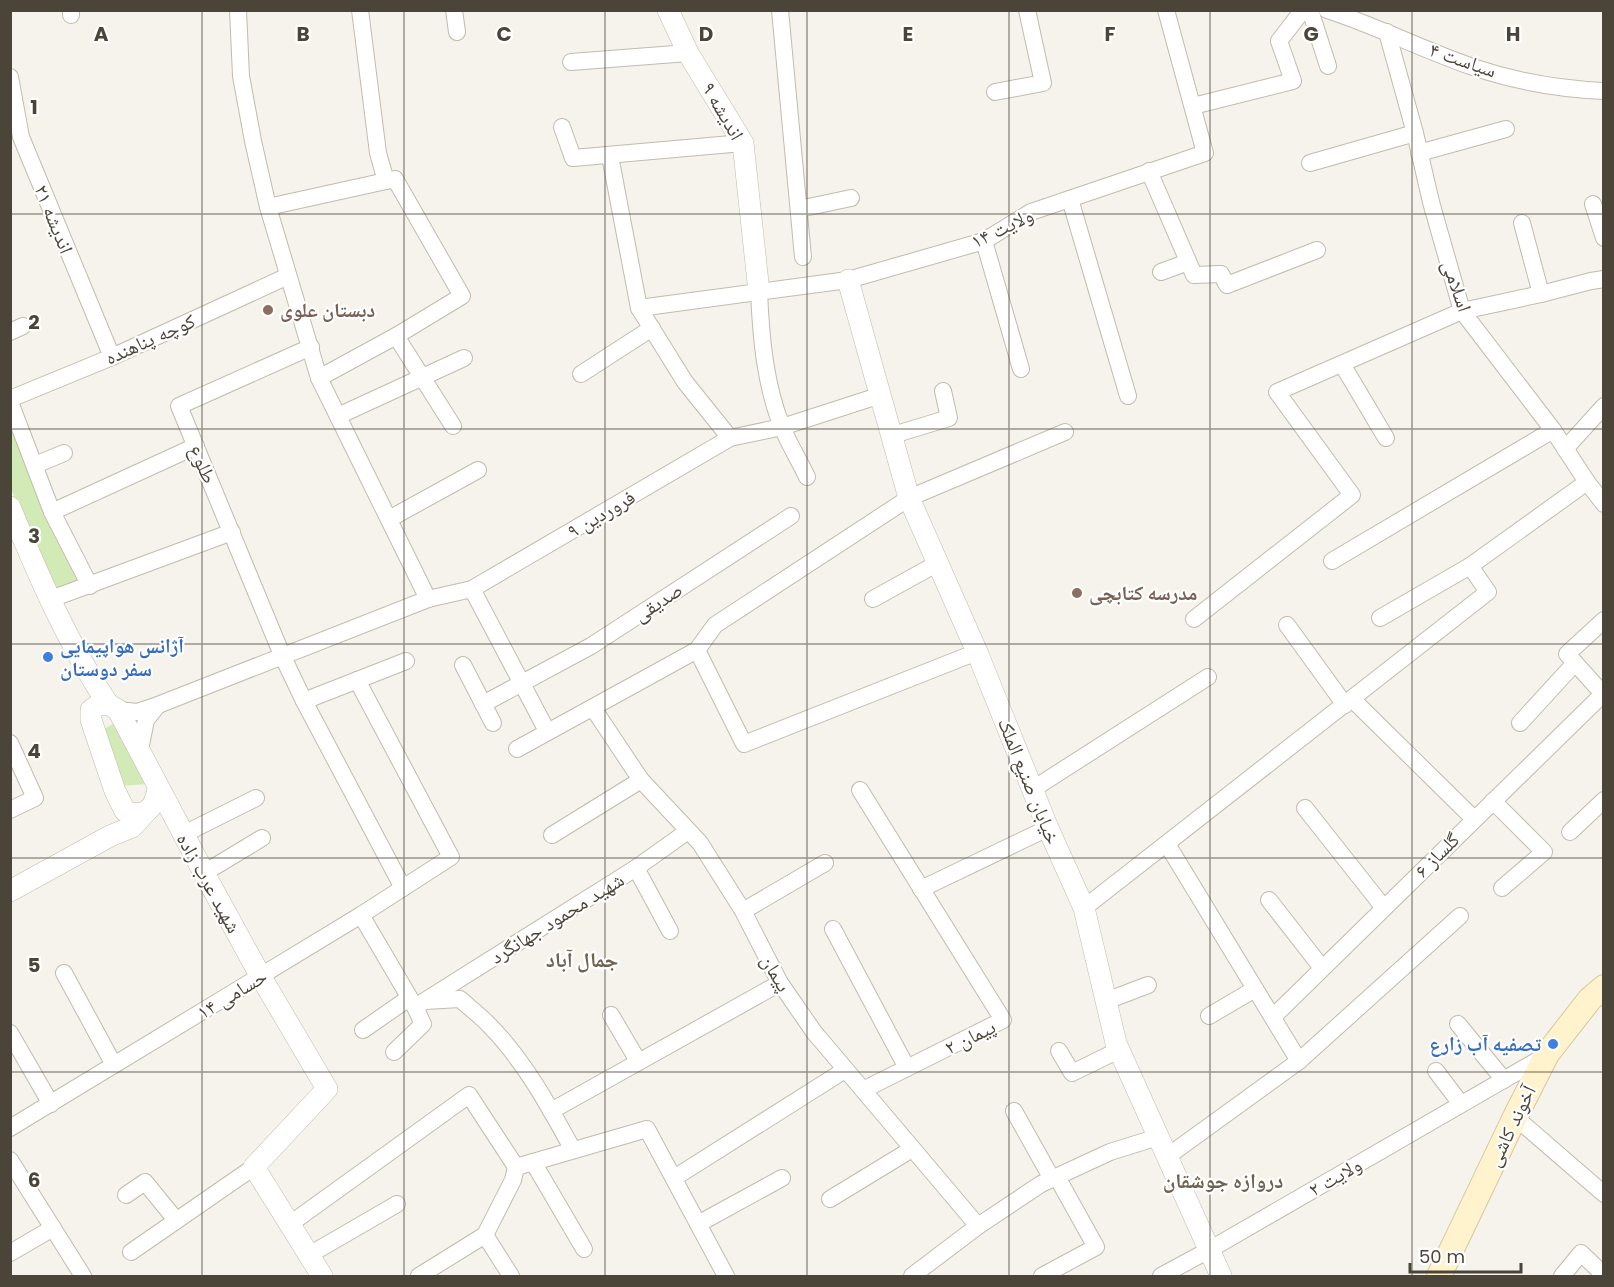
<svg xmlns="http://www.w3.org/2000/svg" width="1614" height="1287" font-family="Poppins,'Noto Naskh Arabic',sans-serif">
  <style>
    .green { fill: #d2eab5 }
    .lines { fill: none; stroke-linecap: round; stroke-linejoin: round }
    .minor-casing { stroke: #c2bbae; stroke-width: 18 }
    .tertiary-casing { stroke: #c2bbae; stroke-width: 22 }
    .secondary-casing { stroke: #d6c79b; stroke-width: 26 }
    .minor { stroke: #fff; stroke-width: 16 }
    .tertiary { stroke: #fff; stroke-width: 21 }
    .secondary { stroke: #fff3cd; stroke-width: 24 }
    .grid { fill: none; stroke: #4b4439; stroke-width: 1.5; stroke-opacity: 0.55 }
    .education-dot { fill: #8d6e63; stroke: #fff; stroke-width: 2 }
    .shop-dot { fill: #3f7fe0; stroke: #fff; stroke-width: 2 }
    .labels { text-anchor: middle; stroke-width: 4.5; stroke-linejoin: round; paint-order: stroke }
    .street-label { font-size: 20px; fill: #4b4439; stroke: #fff }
    .education-label { font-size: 20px; font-weight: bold; fill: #785e54; stroke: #fff; text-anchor: start }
    .shop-label { font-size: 20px; font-weight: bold; fill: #366cbe; stroke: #fff; text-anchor: start }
    .neighbourhood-label { font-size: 21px; font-weight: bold; fill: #6e6250; stroke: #fff }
    .grid-label { font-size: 20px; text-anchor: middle; font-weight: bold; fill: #4b4439; stroke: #fff; stroke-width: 4.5; stroke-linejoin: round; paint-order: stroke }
  </style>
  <rect width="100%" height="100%" fill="#f6f3ec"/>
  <g class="green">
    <polygon points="10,417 81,581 50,592 11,488"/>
    <polygon points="119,721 147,784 120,786 96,733"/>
  </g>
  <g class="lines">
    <defs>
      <g id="minor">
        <polyline points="71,10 71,15"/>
        <polyline points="238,10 241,76 253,141 268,207 319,378 428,599"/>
        <polyline points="360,10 378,153 386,181"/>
        <polyline points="454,10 457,32"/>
        <polyline points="780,10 803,257"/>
        <polyline points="1310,10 1328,66"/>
        <path d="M 1327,10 C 1377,26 1423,50 1473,67 C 1514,81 1560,89 1604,91"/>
        <polyline points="1387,32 1415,133 1431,202 1462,311 1553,430 1587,482 1604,504"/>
        <polyline points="571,62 688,53"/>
        <polyline points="10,77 21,137 112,357"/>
        <polyline points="995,92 1043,83 1027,10"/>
        <polyline points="1193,106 1293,81 1279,41 1303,10"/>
        <polyline points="562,127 573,158 743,143"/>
        <polyline points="1419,153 1506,129"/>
        <polyline points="610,156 639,308 685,382 730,438"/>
        <polyline points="1310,163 1415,133"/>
        <polyline points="1149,171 1194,275 1221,274 1227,285 1317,250"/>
        <polyline points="1070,199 1128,396"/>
        <polyline points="1593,204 1604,238"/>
        <polyline points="268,207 395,179 462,296 396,336 319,378"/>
        <polyline points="799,209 851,198"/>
        <polyline points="1522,223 1541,294"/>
        <polyline points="984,241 1021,369"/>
        <polyline points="1161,272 1188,262"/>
        <path d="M 759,292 C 761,338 765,384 782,427 C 789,444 799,460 807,477"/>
        <polyline points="639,308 848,280 984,241 1031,212 1205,153 1166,10"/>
        <polyline points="10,332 23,326"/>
        <polyline points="396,336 453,426"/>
        <polyline points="311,347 179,406 282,655 304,701 406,661"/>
        <polyline points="1342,364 1386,438"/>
        <polyline points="581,374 652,328"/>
        <polyline points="10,399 112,357 288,276"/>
        <polyline points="10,402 52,512 90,586"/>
        <polyline points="338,416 464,358"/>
        <polyline points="893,435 949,418 943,391"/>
        <polyline points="1565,449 1604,406"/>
        <polyline points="35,465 64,453"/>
        <polyline points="52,512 196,446"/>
        <polyline points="389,519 478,470"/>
        <polyline points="1332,561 1553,430"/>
        <polyline points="472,589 547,731"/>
        <polyline points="51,599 232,532"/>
        <polyline points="873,599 938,563"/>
        <polyline points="1380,618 1470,566"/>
        <polyline points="1194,619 1352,495 1277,392 1462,311 1541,294 1591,281 1604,279"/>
        <polyline points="1604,620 1567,654 1604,695"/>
        <polyline points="1287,625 1345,705"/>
        <polyline points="697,650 744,744 977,652"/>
        <polyline points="463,665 493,723"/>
        <polyline points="1352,699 1474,819"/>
        <polyline points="304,701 403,888"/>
        <polyline points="483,704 591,646 791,516"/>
        <polyline points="593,708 641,780 700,843 743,911 780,983 814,1032 978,1226"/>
        <polyline points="118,710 137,712 158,705 428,599 472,589 730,438 782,427 881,395"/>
        <polyline points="1520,723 1575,663"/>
        <polyline points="10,743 35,798 10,810"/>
        <polyline points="517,749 697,650 715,625 909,498 1065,432"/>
        <polyline points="140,750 146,720 158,705"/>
        <polyline points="1033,789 1208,677"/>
        <polyline points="860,790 1003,1020 863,1090"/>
        <polyline points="1493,801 1544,852 1502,888"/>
        <polyline points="1305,808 1384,908"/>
        <polyline points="1570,832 1604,800"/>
        <polyline points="182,835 256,798"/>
        <polyline points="552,835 641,780"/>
        <polyline points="1167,844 1299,1061"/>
        <polyline points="636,868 670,931"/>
        <polyline points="204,873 262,838"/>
        <polyline points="921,889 1048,828"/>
        <polyline points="1269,900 1322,968"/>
        <polyline points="1084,908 1488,592 1470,566 1587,482"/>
        <polyline points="743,911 825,863"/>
        <polyline points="361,915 415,1007 636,868 688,831"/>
        <polyline points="833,929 907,1068"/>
        <polyline points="64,973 114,1065"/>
        <path d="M 425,1001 L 460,999 C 470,1008 482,1017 491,1027 C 525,1062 550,1108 573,1150"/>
        <polyline points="1106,1001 1148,985"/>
        <polyline points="611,1015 638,1061"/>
        <polyline points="1209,1016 1255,989"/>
        <polyline points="1273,1017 1603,694"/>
        <polyline points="1458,1024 1504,1080"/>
        <polyline points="363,1030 409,998"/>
        <polyline points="10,1033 51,1104"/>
        <polyline points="1059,1051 1072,1073 1119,1050"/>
        <polyline points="394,1052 423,1024 415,1007"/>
        <polyline points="1436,1071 1461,1104"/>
        <polyline points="551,1111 780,983"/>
        <polyline points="1014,1111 1052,1179"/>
        <polyline points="1515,1117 1604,1194"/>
        <polyline points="10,1128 361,915 451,857 357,680"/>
        <polyline points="1168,1156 1299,1061 1460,916"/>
        <polyline points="10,1160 83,1276"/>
        <polyline points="533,1162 584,1249"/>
        <polyline points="516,1167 647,1129 726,1276"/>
        <polyline points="674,1178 845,1070"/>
        <polyline points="126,1195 145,1182 176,1220"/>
        <polyline points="830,1199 912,1149"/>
        <polyline points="290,1224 469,1095 516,1167 513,1180 485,1235"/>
        <polyline points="698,1224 782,1178"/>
        <polyline points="485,1235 511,1276"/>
        <polyline points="131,1252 254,1167"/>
        <polyline points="10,1253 53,1228"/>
        <polyline points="309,1255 397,1204"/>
        <polyline points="419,1276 485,1235"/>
        <polyline points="912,1276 978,1226 1041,1184 1110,1152 1158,1137"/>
        <polyline points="1042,1276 1096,1247 1057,1177"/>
        <polyline points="1161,1276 1209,1250 1545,1056"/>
        <polyline points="1562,1276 1581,1253 1604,1275"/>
      </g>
      <g id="tertiary">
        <polyline points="668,10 688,53 743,143 759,292"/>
        <polyline points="848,280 909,498 977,652 1048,828 1084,908 1116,1043 1221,1276"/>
        <path d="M 10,507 C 38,575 68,644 108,704"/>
        <path d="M 158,789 C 154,809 146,818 125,811 L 115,791 L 91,720 L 91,710 L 98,705 L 108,704 L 118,710 L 204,873 L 261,977 L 327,1089 L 254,1167 L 322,1276"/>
        <polyline points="10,891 110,836 132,827 146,812"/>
      </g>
      <polyline id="secondary" points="1439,1276 1515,1117 1547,1054 1590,999 1604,987"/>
    </defs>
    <use href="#minor" class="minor-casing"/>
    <use href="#tertiary" class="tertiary-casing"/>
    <use href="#secondary" class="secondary-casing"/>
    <use href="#minor" class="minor"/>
    <use href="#tertiary" class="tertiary"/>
    <use href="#secondary" class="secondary"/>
  </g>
  <path class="grid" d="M 202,10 L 202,1276M 404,10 L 404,1276M 605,10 L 605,1276M 807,10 L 807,1276M 1009,10 L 1009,1276M 1210,10 L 1210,1276M 1412,10 L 1412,1276M 10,214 L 1604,214M 10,429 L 1604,429M 10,644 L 1604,644M 10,858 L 1604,858M 10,1072 L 1604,1072"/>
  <g class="education-dot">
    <circle cx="268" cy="310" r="6"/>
    <circle cx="1077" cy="593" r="6"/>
  </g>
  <g class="shop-dot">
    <circle cx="48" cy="657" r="6"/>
    <circle cx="1553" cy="1044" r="6"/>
  </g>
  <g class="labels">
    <g class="street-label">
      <text transform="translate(1463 60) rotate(19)" y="7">سیاست ۴</text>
      <text transform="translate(723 111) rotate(60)" y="7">اندیشه ۹</text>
      <text transform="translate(54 219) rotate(68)" y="7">اندیشه ۲۱</text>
      <text transform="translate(1002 228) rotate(-26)" y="7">ولایت ۱۴</text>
      <text transform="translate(1457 286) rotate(71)" y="7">اسلامی</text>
      <text transform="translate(150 339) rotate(-24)" y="7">کوچه پناهنده</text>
      <text transform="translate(203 464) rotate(67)" y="7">طلوع</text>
      <text transform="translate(601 514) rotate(-30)" y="7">فروردین ۹</text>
      <text transform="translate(658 602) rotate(-33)" y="7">صدیقی</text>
      <text transform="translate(1029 781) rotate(68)" y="7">خیابان صنیع الملک</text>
      <text transform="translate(1437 855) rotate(-45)" y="7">گلساز ۶</text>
      <text transform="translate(209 883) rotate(61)" y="7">شهید عرب زاده</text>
      <text transform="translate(557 918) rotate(-32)" y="7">شهید محمود جهانگرد</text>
      <text transform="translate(776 973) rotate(60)" y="7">پیمان</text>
      <text transform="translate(232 994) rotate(-31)" y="7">حسامی ۱۴</text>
      <text transform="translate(970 1037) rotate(-26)" y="7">پیمان ۲</text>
      <text transform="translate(1511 1126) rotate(-64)" y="7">آخوند کاشی</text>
      <text transform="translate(1335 1177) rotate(-30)" y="7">ولایت ۲</text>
    </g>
    <g class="education-label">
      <text x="280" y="317">دبستان علوی</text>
      <text x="1089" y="600">مدرسه کتابچی</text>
    </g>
    <g class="shop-label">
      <text x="60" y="653">آژانس هواپیمایی<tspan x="60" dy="23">سفر دوستان</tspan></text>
      <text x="1541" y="1051" text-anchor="end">تصفیه آب زارع</text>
    </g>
    <g class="neighbourhood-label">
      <text x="582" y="967">جمال آباد</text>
      <text x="1223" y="1188">دروازه جوشقان</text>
    </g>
  </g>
  <g class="grid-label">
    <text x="101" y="41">A</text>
    <text x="303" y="41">B</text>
    <text x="504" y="41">C</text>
    <text x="706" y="41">D</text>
    <text x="908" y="41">E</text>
    <text x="1110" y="41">F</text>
    <text x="1311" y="41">G</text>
    <text x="1513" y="41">H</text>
    <text x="34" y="114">1</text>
    <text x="34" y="329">2</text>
    <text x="34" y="543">3</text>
    <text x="34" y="758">4</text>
    <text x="34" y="972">5</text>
    <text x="34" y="1187">6</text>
  </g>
  <rect width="1614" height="1287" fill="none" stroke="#4b4439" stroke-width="24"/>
  <path d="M1410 1263v9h111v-9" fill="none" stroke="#4b4439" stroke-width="3"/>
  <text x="1419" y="1263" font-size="18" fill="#4b4439" stroke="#ffffff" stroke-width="4.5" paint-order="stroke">50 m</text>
</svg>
